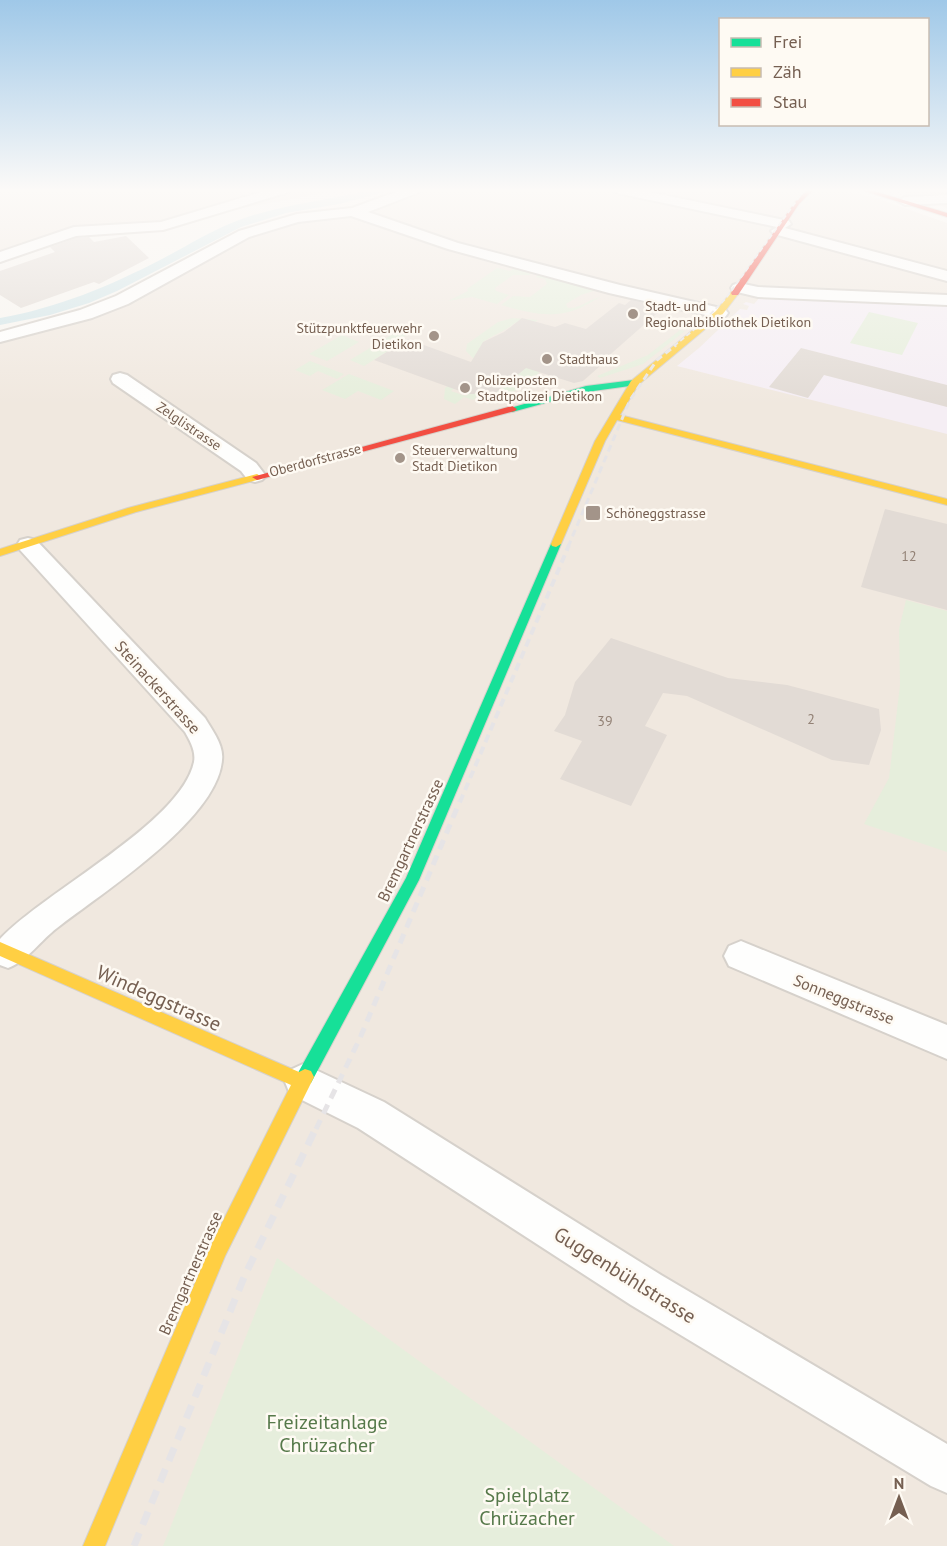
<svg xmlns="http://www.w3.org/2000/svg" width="947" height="1546" font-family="'PT Sans',sans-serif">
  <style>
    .residential { fill: #f0e8df }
    .commercial { fill: #f1e6df }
    .education { fill: #f5eef4 }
    .green { fill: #e6eedc }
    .water { fill: #d2e5e8 }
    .building { fill: #e2dbd5 }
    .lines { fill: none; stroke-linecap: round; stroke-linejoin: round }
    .street-casing { stroke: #d6d1cb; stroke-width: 4 }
    .fast-casing { stroke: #d6d1cb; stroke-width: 2 }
    .slow-casing { stroke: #d6d1cb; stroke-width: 2 }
    .jam-casing { stroke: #d6d1cb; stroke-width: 2 }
    .street { fill: #fefefd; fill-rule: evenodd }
    .fast { fill: #16e098; fill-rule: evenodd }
    .slow { fill: #ffcf43; fill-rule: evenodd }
    .jam { fill: #f24e42; fill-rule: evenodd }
    .rail-far4 { stroke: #e6e4e6; stroke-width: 2; stroke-dasharray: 5 3; stroke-linecap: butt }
    .rail-far3 { stroke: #e6e4e6; stroke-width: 3; stroke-dasharray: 7 4.5; stroke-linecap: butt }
    .rail-far2 { stroke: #e6e4e6; stroke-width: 4; stroke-dasharray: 8 5; stroke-linecap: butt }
    .rail-far1 { stroke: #e6e4e6; stroke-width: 5; stroke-dasharray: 10 7; stroke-linecap: butt }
    .rail { stroke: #e6e4e6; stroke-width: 7; stroke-dasharray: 14 9; stroke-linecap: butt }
    .poi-dot { fill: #a39489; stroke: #fefaf3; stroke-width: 2 }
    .labels { text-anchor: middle; stroke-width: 5; stroke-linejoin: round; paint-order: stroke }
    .far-poi-label { font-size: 14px; fill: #755f51; stroke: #fefaf3; text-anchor: start }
    .far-street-label { font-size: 14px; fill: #755f51; stroke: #fefaf3 }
    .number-label { font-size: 14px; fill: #928175 }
    .street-label { font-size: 16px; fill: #755f51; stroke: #fefaf3 }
    .near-street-label { font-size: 20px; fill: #755f51; stroke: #fefaf3 }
    .near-park-label { font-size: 20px; fill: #56794a; stroke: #fefaf3 }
  </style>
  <rect width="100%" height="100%" fill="#f8f5f0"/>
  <g class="residential">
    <polygon points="0,189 345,189 157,224 78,227 0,258"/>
    <polygon points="415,189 604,189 769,224 788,194 789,189 828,189 870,196 947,223 947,1546 0,1546 0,337 86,314 263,227 352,212"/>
  </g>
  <g class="commercial">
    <polygon points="604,189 789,189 788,194 769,224"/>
    <polygon points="894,189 947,189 947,208 906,193"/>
  </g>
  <polygon class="education" points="762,295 947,303 947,434 677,366 699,348 740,309 747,310 749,306 743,304 746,302 754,304"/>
  <g class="green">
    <polygon points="516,267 533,272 529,275 513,275 495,288 496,291 509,295 497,304 472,297 448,301 468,291 467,289 497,268 510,271"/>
    <path d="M 540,273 L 603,288 L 581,295 L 566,304 L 568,308 C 580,309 589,299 601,297 C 592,301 584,307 575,310 C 551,319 525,312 501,305 L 513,296 L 530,297 L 547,284 L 545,279 L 536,277 Z"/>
    <polygon points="869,312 918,323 902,355 850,343"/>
    <path d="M 513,318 L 538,320 L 528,327 L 515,323 C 504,332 494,334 483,342 L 484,347 L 476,354 L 488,358 L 495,356 L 451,391 L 466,396 L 470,392 L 483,392 L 473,400 L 464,397 L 455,404 L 444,399 L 445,388 L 472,368 L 475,360 L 466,351 L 467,344 L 498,322 Z"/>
    <polygon points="680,330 685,331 643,364 600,378 597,376 648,355"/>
    <polygon points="398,331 408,334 402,338 406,340 364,366 350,360"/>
    <polygon points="342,335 359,342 327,361 309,354"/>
    <polygon points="310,361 344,374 337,379 318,371 310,376 295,370"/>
    <path d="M 529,365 L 540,372 C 523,386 508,401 485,395 L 493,395 Z"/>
    <polygon points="349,374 394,391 381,400 358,391 345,399 322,390"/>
    <polygon points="906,600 947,611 947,852 864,824 889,778 900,685 899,629"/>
    <polygon points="277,1258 674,1546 163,1546"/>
  </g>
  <path class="water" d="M 372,189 L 396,189 L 339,204 L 286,213 L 241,227 L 117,291 L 89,303 L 50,315 L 0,325 L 0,318 C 57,308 110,286 162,259 C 187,246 212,230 239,220 C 282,204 328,201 372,189 Z"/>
  <g class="building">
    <polygon points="126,236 149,258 99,284 94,282 21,308 0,295 0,271 55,252 50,247 76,238 89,237 94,242"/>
    <polygon points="631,300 663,308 604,360 607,360 583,381 574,383 526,368 493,395 479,391 474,394 468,394 374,360 407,339 471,362 483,342 504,332 522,318 555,327 565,323 586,329 619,303 625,305"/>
    <polygon points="801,348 947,385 947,407 824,375 808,398 769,387"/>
    <polygon points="885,509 947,524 947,610 861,587"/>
    <polygon points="611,638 728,678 787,685 879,709 881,730 869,765 832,760 687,696 663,693 645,726 667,735 631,806 560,779 582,741 554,731 565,715 575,682"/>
  </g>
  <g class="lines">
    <defs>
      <g id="street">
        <polygon points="271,189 291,189 289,192 163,230 76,236 0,262 0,252 74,227 161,222"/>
        <polygon points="404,189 422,189 420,192 368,212 458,243 620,285 725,309 728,313 725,317 719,318 609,293 448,249 351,216 298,222 249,237 128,304 92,318 0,342 0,332 80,310 116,296 239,231 297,214 352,208"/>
        <polygon points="610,189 635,189 789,221 791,224 785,228 947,271 947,281 774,234 771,231 777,227 617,193"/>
        <polygon points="947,195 947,203 905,205 898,201 905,197"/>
        <polygon points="739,283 758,287 947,295 947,305 758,297 733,291 731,288 733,285"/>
        <polygon points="120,373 127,375 256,463 266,476 262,480 255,482 248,480 241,471 113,383 111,379 113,375"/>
        <path d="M 28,538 L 36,540 L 205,718 C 212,730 224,745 222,760 C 218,819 102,893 57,928 C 41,940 27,961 8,968 L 0,965 L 0,939 C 45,891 181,823 194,762 C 196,751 190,741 185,732 L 20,550 L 17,545 L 20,540 Z"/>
        <polygon points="741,941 947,1025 947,1059 729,966 724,956 729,946"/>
        <polygon points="303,1064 384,1102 661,1275 947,1444 947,1493 931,1486 631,1305 358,1128 290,1094 285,1082 290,1070"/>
      </g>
      <g id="fast">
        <polygon points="634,380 638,383 637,385 586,392 512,412 507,409 586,386"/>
        <polygon points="556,541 561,544 419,880 311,1083 305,1085 299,1083 296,1077 299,1071 406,878 551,544"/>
      </g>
      <g id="slow">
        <polygon points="732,291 739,293 722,315 638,385 620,415 947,499 947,505 617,420 605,441 561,544 556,547 552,546 551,544 595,441 631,381 716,311"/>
        <polygon points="257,474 262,477 261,479 136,512 0,556 0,549 128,508"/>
        <polygon points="0,942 299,1072 305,1069 311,1071 314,1077 225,1256 105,1546 83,1546 212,1243 291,1085 0,956"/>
      </g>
      <g id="jam">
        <polygon points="808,189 814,189 799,204 738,295 732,295 731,293 795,202"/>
        <polygon points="858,189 867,189 947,213 947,217"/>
        <polygon points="512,406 517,409 515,411 261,479 257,480 252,477"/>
      </g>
    </defs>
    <use href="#street" class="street-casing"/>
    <use href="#fast" class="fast-casing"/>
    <use href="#slow" class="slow-casing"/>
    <use href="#jam" class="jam-casing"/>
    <use href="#street" class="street"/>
    <use href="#fast" class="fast"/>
    <use href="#slow" class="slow"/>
    <use href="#jam" class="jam"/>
    <g class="rail-far4">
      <polyline points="794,215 820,189"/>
      <polyline points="674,346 702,323 726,298 805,189"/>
    </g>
    <polyline class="rail-far3" points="568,547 630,400 657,360 676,345"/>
    <polyline class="rail-far2" points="460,802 569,545"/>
    <polyline class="rail-far1" points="316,1129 360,1038 460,801"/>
    <polyline class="rail" points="134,1546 245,1275 316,1128"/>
  </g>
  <linearGradient id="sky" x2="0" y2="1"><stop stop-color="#9fc8e8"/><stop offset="0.47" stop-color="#fcfaf8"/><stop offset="1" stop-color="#fcfaf8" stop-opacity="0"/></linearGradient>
  <rect width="947" height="405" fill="url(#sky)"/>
  <g class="poi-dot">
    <circle cx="633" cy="314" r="6"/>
    <circle cx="434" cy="336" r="6"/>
    <circle cx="547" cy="359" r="6"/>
    <circle cx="465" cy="388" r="6"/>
    <circle cx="400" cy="458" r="6"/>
    <rect x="585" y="505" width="16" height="16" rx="3"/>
  </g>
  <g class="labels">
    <g class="far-poi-label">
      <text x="645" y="311">Stadt- und<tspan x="645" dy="16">Regionalbibliothek Dietikon</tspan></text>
      <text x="422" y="333" text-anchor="end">Stützpunktfeuerwehr<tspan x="422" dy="16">Dietikon</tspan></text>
      <text x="559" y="364">Stadthaus</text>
      <text x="477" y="385">Polizeiposten<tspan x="477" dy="16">Stadtpolizei Dietikon</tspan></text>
      <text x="412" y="455">Steuerverwaltung<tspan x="412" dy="16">Stadt Dietikon</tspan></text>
      <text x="606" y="518">Schöneggstrasse</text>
    </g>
    <g class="far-street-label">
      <text transform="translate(189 426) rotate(34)" y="5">Zelglistrasse</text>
      <text transform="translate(315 460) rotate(-15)" y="5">Oberdorfstrasse</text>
    </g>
    <g class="number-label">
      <text x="909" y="561">12</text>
      <text x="811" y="724">2</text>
      <text x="605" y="726">39</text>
    </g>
    <g class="street-label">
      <text transform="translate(158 687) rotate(48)" y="6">Steinackerstrasse</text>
      <text transform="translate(410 840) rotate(-65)" y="6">Bremgartnerstrasse</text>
      <text transform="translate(844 999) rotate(22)" y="6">Sonneggstrasse</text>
      <text transform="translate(190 1273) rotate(-66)" y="6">Bremgartnerstrasse</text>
    </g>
    <g class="near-street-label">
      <text transform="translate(159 998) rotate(24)" y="7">Windeggstrasse</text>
      <text transform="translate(625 1275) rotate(32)" y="7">Guggenbühlstrasse</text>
    </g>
    <g class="near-park-label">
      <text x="327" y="1429">Freizeitanlage<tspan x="327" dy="23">Chrüzacher</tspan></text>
      <text x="527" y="1502">Spielplatz<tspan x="527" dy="23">Chrüzacher</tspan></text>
    </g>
  </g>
  <rect x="719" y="18" width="210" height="108" fill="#fefaf3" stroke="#c7bcb2" stroke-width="1.5"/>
  <rect x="731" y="38" width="30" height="9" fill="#16e098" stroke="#c7bcb2" stroke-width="1.5"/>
  <text x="773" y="48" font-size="18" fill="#755f51">Frei</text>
  <rect x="731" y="68" width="30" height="9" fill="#ffcf43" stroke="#c7bcb2" stroke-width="1.5"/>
  <text x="773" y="78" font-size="18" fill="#755f51">Zäh</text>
  <rect x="731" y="98" width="30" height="9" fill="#f24e42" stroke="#c7bcb2" stroke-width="1.5"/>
  <text x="773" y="108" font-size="18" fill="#755f51">Stau</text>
  <g transform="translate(899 1498)" stroke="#fefaf3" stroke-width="4.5" paint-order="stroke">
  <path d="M0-4.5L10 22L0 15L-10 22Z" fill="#755f51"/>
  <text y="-9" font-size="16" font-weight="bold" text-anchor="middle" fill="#755f51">N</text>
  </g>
</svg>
